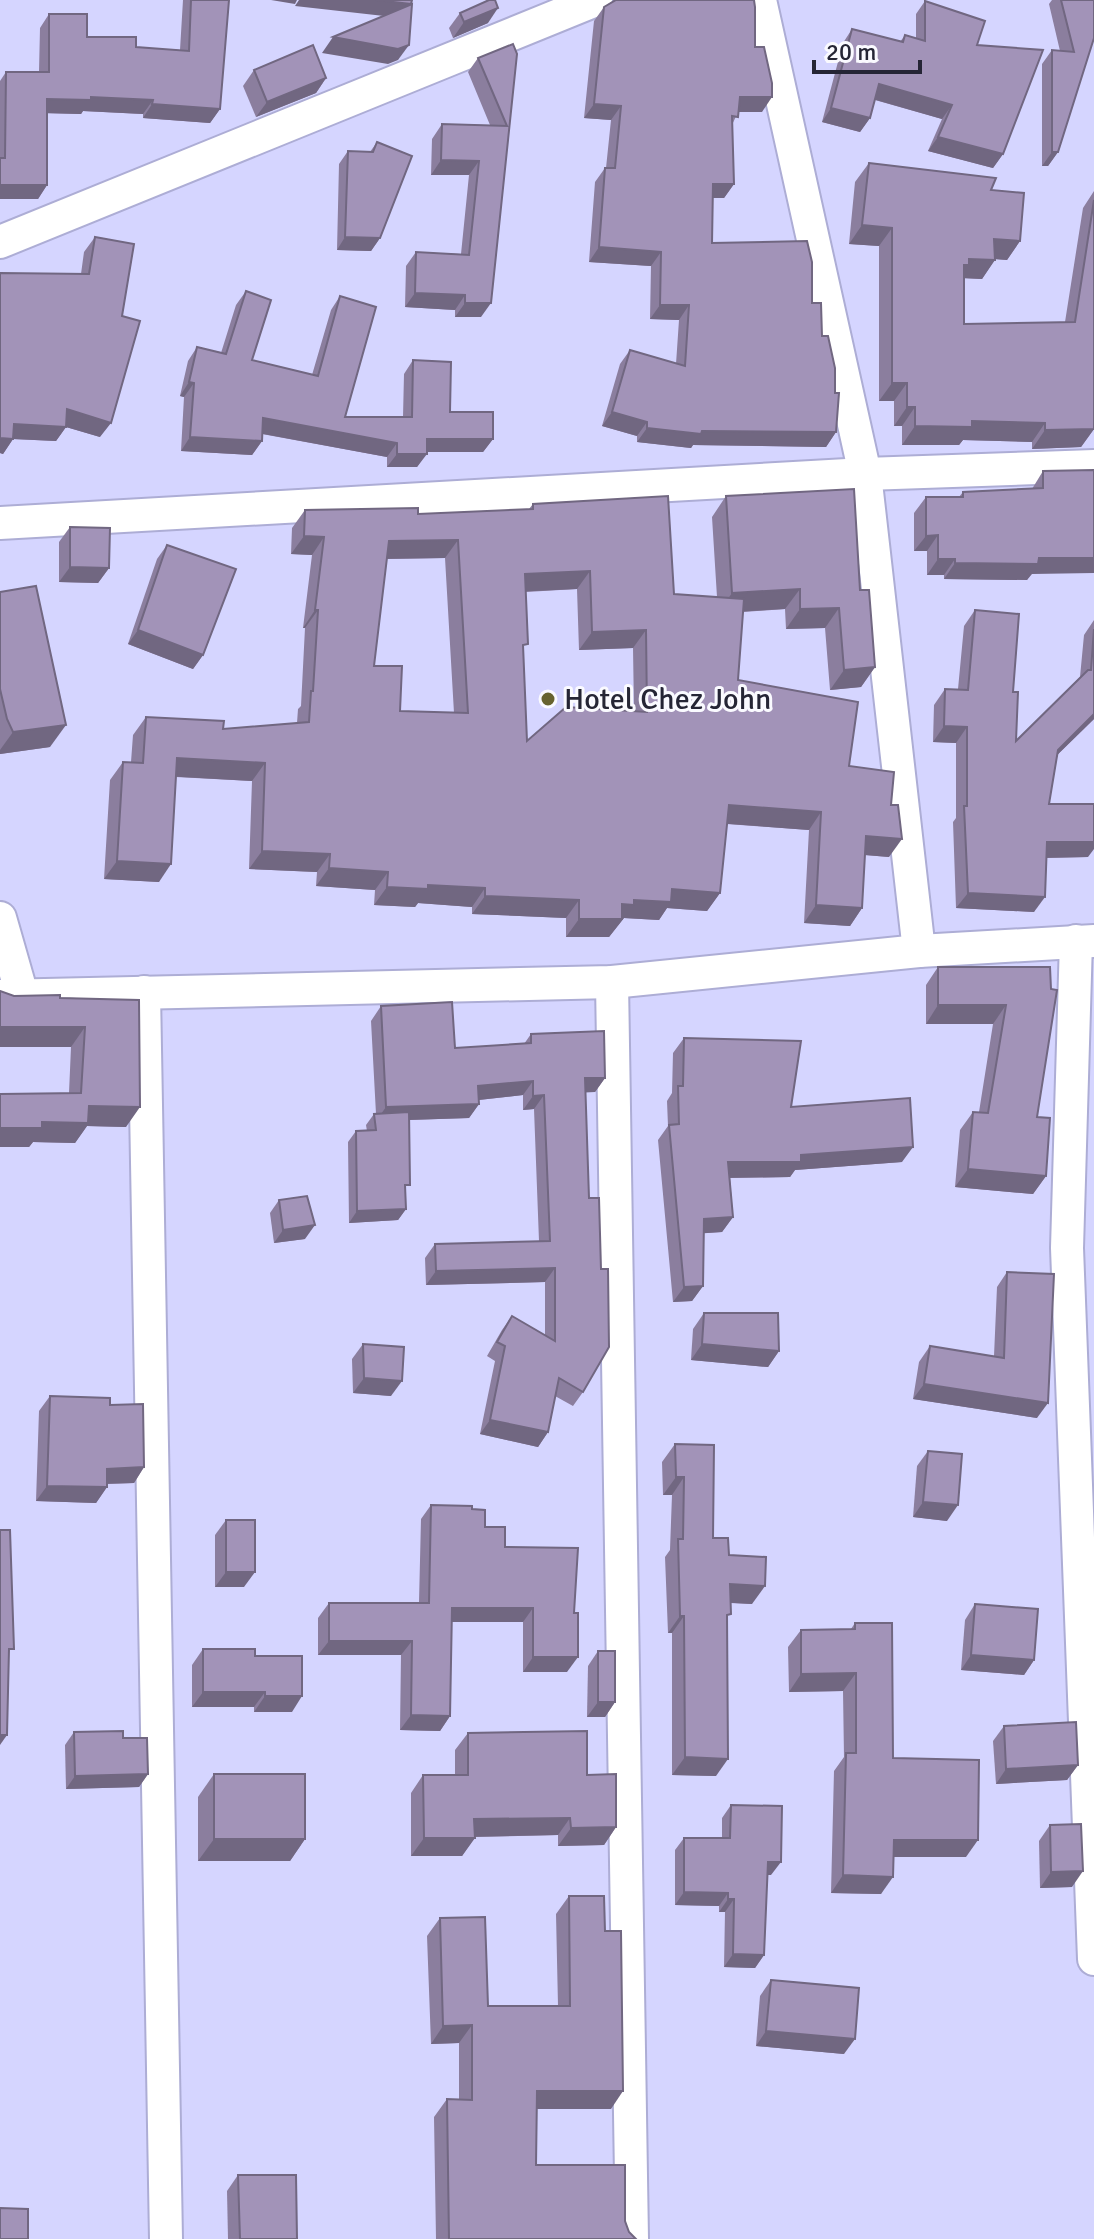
<svg xmlns="http://www.w3.org/2000/svg" width="1094" height="2239" font-family="Signika,sans-serif">
  <style>
    .lines { fill: none; stroke-linecap: round; stroke-linejoin: round }
    .minor-casing { stroke: #adadd5; stroke-width: 36 }
    .minor { stroke: #fff; stroke-width: 32 }
    .wall { fill: #8b7e9e; fill-rule: evenodd }
    .shaded-wall { fill: #716781 }
    .building { fill: #a293b8; stroke: #716781; stroke-width: 2; fill-rule: evenodd }
    .poi-dot { fill: #67632f; stroke: #fafaff; stroke-width: 3 }
    .labels { text-anchor: middle; stroke-width: 6; stroke-linejoin: round; paint-order: stroke }
    .poi-label { font-size: 30px; fill: #252535; stroke: #fafaff; text-anchor: start }
  </style>
  <rect width="100%" height="100%" fill="#d5d5ff"/>
  <g class="lines">
    <defs>
      <g id="minor">
        <polyline points="760,0 865,474 919,951"/>
        <polyline points="0,242 596,0"/>
        <polyline points="0,523 865,474 1094,466"/>
        <polyline points="0,918 22,995"/>
        <polyline points="1076,941 1067,1248 1094,1959"/>
        <polyline points="612,982 632,2239"/>
        <polyline points="144,992 166,2239"/>
        <polyline points="0,996 612,982 919,951 1094,941"/>
      </g>
    </defs>
    <use href="#minor" class="minor-casing"/>
    <use href="#minor" class="minor"/>
  </g>
  <g class="wall">
    <polygon points="183,0 229,0 220,109 210,123 143,118 143,114 83,111 81,114 47,113 47,185 38,199 0,199 0,81 6,72 39,72 40,28 49,14 87,37 136,47 180,50"/>
    <polygon points="614,0 754,0 755,47 762,112 738,112 732,125 734,184 724,198 713,198 712,243 812,303 822,336 836,432 826,447 693,445 691,448 637,442 637,436 602,426 620,364 630,350 676,364 679,320 650,319 651,266 589,262 595,182 605,168 606,168 611,120 584,118 594,21 604,7"/>
    <polygon points="1052,0 1094,0 1058,152 1048,166 1042,166 1042,64 1052,50 1060,51 1049,4"/>
    <polygon points="925,1 977,45 1003,154 993,168 928,151 942,119 875,100 870,118 860,132 822,122 843,43 852,29 900,42 905,35 916,38 916,14"/>
    <polygon points="460,13 488,23 453,38 449,28"/>
    <polygon points="517,54 481,317 455,317 455,310 405,307 406,266 416,252 461,254 469,175 431,175 432,139 442,124 490,125 468,72 478,58"/>
    <polygon points="254,70 326,78 316,93 256,117 243,86"/>
    <polygon points="377,142 380,238 371,251 337,250 339,164 348,151 370,152"/>
    <polygon points="869,163 991,190 1020,241 1007,260 995,259 982,279 964,278 964,324 1065,322 1083,208 1094,191 1094,429 1081,447 1032,449 1032,442 963,440 959,445 902,445 902,426 894,426 894,401 879,401 879,246 849,244 855,182"/>
    <polygon points="95,237 100,437 66,427 56,441 13,439 3,454 0,453 0,273 81,274 84,252"/>
    <polygon points="246,291 252,360 312,375 331,310 340,296 345,417 403,417 404,374 413,360 450,412 493,439 483,452 427,452 417,467 387,467 387,457 262,434 262,441 252,455 181,451 184,397 180,396 188,361 197,347 221,353 236,305"/>
    <polygon points="1094,470 1027,580 944,579 944,575 927,575 927,551 914,551 914,513 926,497 959,497 963,492 1032,489 1043,471"/>
    <path d="M 726,496 L 860,590 L 875,667 L 861,687 L 830,690 L 825,628 L 786,629 L 785,609 L 743,612 L 738,680 L 849,766 L 891,805 L 889,857 L 865,855 L 862,908 L 850,926 L 804,923 L 809,830 L 727,824 L 720,893 L 707,911 L 667,908 L 659,920 L 624,918 L 609,937 L 566,937 L 566,918 L 472,914 L 472,907 L 418,903 L 415,907 L 374,905 L 375,890 L 316,886 L 317,872 L 249,869 L 252,781 L 176,777 L 159,882 L 104,879 L 110,780 L 123,762 L 131,762 L 133,735 L 146,717 L 223,729 L 297,723 L 298,709 L 301,706 L 305,628 L 303,628 L 312,555 L 291,554 L 292,528 L 305,510 L 418,514 L 529,509 L 533,504 L 674,594 L 717,597 L 712,517 ZM 445,558 L 454,713 L 400,711 L 374,666 L 387,559 ZM 577,589 L 579,650 L 633,648 L 634,711 L 527,741 L 523,652 L 526,592 Z"/>
    <polygon points="70,527 109,568 98,583 59,582 59,542"/>
    <polygon points="167,545 203,655 193,669 128,644 157,559"/>
    <polygon points="0,592 50,747 0,754"/>
    <polygon points="975,610 1013,692 1016,741 1080,677 1084,635 1094,620 1094,719 1057,755 1049,804 1088,857 1047,858 1034,912 956,908 953,822 956,818 956,743 933,742 934,705 945,689 958,689 964,626"/>
    <polygon points="938,967 1050,967 1037,1117 1046,1176 1033,1194 955,1187 960,1130 973,1112 979,1112 993,1024 926,1024 926,985"/>
    <polygon points="14,996 139,1000 126,1127 87,1126 75,1143 33,1142 29,1147 0,1147 0,1094 69,1093 71,1047 0,1047"/>
    <polygon points="381,1006 455,1048 524,1044 531,1034 605,1078 595,1092 585,1092 583,1392 573,1406 555,1396 548,1432 538,1447 480,1434 495,1361 487,1356 502,1330 512,1316 545,1335 545,1282 426,1285 425,1258 435,1244 539,1241 534,1109 523,1110 523,1095 479,1100 479,1104 469,1118 409,1120 405,1191 406,1209 398,1220 349,1223 348,1142 356,1131 367,1131 366,1125 374,1114 376,1114 371,1021"/>
    <polygon points="684,1038 791,1107 902,1162 795,1170 790,1177 730,1178 733,1217 722,1232 704,1233 703,1286 692,1301 673,1302 658,1140 668,1126 667,1101 672,1093 673,1053"/>
    <polygon points="279,1200 305,1239 274,1243 270,1213"/>
    <polygon points="1007,1272 1037,1418 913,1399 919,1362 930,1346 994,1356 997,1287"/>
    <polygon points="704,1313 779,1351 768,1367 691,1360 693,1329"/>
    <polygon points="363,1344 391,1396 353,1393 352,1359"/>
    <polygon points="50,1396 110,1405 144,1467 134,1483 107,1484 107,1487 96,1503 36,1501 39,1411"/>
    <polygon points="675,1444 713,1538 729,1555 752,1604 730,1603 727,1620 716,1776 672,1775 672,1633 668,1633 665,1557 670,1550 672,1495 663,1495 662,1462"/>
    <polygon points="928,1451 947,1521 913,1517 917,1466"/>
    <polygon points="431,1505 472,1509 485,1527 505,1547 567,1672 523,1672 523,1622 452,1622 450,1716 440,1731 400,1730 401,1655 318,1655 318,1618 329,1603 419,1603 421,1519"/>
    <polygon points="226,1520 244,1587 215,1587 215,1535"/>
    <polygon points="975,1604 1034,1660 1024,1675 961,1670 965,1620"/>
    <polygon points="855,1623 893,1758 966,1857 894,1857 881,1894 831,1893 834,1771 844,1757 843,1691 789,1692 788,1647 801,1630 851,1629"/>
    <polygon points="203,1649 255,1656 292,1712 254,1712 254,1707 192,1707 192,1665"/>
    <polygon points="598,1651 615,1702 605,1717 587,1717 588,1666"/>
    <polygon points="1004,1726 1078,1765 1067,1780 996,1784 993,1741"/>
    <polygon points="74,1732 123,1738 148,1774 139,1787 66,1789 65,1745"/>
    <polygon points="468,1733 587,1775 616,1827 604,1845 558,1846 558,1835 475,1837 462,1856 411,1856 411,1793 423,1775 455,1775 455,1750"/>
    <polygon points="214,1774 305,1839 290,1861 198,1861 198,1797"/>
    <polygon points="731,1805 771,1875 767,1875 764,1955 755,1968 724,1967 725,1912 719,1912 719,1906 675,1905 675,1850 684,1838 722,1838 722,1818"/>
    <polygon points="1050,1825 1072,1887 1040,1888 1039,1841"/>
    <polygon points="569,1896 611,2109 537,2109 536,2165 625,2221 629,2232 636,2239 436,2239 434,2117 447,2099 459,2099 459,2043 431,2044 427,1936 440,1918 488,2006 558,2006 556,1914"/>
    <polygon points="771,1980 844,2054 756,2046 760,1996"/>
    <polygon points="238,2175 297,2239 228,2239 227,2191"/>
  </g>
  <g class="shaded-wall">
    <polygon points="271,0 297,0 295,4"/>
    <polygon points="299,0 376,0 411,4 402,18 295,6"/>
    <polygon points="498,8 488,23 453,38 464,22"/>
    <polygon points="333,37 409,45 398,60 388,64 322,53"/>
    <polygon points="326,78 316,93 256,117 267,102"/>
    <polygon points="879,84 952,105 942,119 869,98"/>
    <polygon points="91,97 153,100 143,114 83,111 81,114 38,113 47,99"/>
    <polygon points="740,97 772,97 762,112 730,112"/>
    <polygon points="152,104 220,109 210,123 143,118"/>
    <polygon points="594,104 621,106 611,120 584,118"/>
    <polygon points="831,108 870,118 860,132 822,122"/>
    <polygon points="938,137 1003,154 993,168 928,151"/>
    <polygon points="1052,152 1058,152 1048,166 1042,166"/>
    <polygon points="441,160 479,161 469,175 431,175"/>
    <polygon points="713,184 734,184 724,198 703,198"/>
    <polygon points="0,185 47,185 38,199 0,199"/>
    <polygon points="862,225 892,228 879,246 849,244"/>
    <polygon points="345,237 380,238 371,251 337,250"/>
    <polygon points="994,239 1020,241 1007,260 981,258"/>
    <polygon points="599,247 661,252 651,266 589,262"/>
    <polygon points="969,259 995,260 982,279 960,278 951,284"/>
    <polygon points="415,293 465,295 455,310 405,307"/>
    <polygon points="465,303 491,303 481,317 455,317"/>
    <polygon points="660,305 689,305 679,320 650,319"/>
    <polygon points="189,382 194,383 184,397 180,396"/>
    <polygon points="892,383 907,383 894,401 879,401"/>
    <polygon points="907,407 915,407 902,426 894,426"/>
    <polygon points="67,409 111,423 100,437 66,427 56,441 13,439 3,454 0,453 0,438 14,424"/>
    <polygon points="612,412 647,422 637,436 602,426"/>
    <polygon points="263,418 397,443 387,457 253,432"/>
    <polygon points="972,421 1045,423 1032,442 963,440 959,445 902,445 915,426"/>
    <polygon points="647,428 702,431 836,432 826,447 693,445 691,448 637,442"/>
    <polygon points="1094,429 1081,447 1032,449 1045,430"/>
    <polygon points="190,437 262,441 252,455 181,451"/>
    <polygon points="427,439 493,439 483,452 417,452"/>
    <polygon points="397,454 427,454 417,467 387,467"/>
    <polygon points="938,535 927,551 914,551 926,536"/>
    <polygon points="304,536 324,537 312,555 291,554"/>
    <polygon points="458,540 445,558 376,559 389,541"/>
    <polygon points="1039,558 1094,558 1094,573 1032,574 1027,580 944,579 955,563"/>
    <polygon points="938,559 955,559 944,575 927,575"/>
    <polygon points="70,567 109,568 98,583 59,582"/>
    <polygon points="590,571 577,589 512,592 525,574"/>
    <polygon points="800,589 785,609 718,613 732,593"/>
    <polygon points="839,608 825,628 786,629 800,609"/>
    <polygon points="315,610 318,610 305,628 303,628"/>
    <polygon points="138,630 203,655 193,669 128,644"/>
    <polygon points="646,630 633,648 579,650 592,632"/>
    <polygon points="875,667 861,687 830,690 844,670"/>
    <polygon points="1094,714 1094,719 1047,765 1058,750"/>
    <polygon points="66,725 50,747 0,754 0,750 13,732"/>
    <polygon points="944,726 967,727 956,743 933,742"/>
    <polygon points="177,758 265,763 252,781 164,776"/>
    <polygon points="729,805 821,812 809,830 716,823"/>
    <polygon points="866,836 902,839 889,857 853,854"/>
    <polygon points="1047,842 1094,842 1094,849 1088,857 1036,858"/>
    <polygon points="262,851 330,854 317,872 249,869"/>
    <polygon points="117,861 171,864 159,882 104,879"/>
    <polygon points="329,868 388,872 375,890 316,886"/>
    <polygon points="428,885 485,888 472,907 418,903 415,907 374,905 387,887"/>
    <polygon points="672,889 720,893 707,911 667,908 659,920 624,918 609,937 566,937 579,919 634,900"/>
    <polygon points="968,893 1045,897 1034,912 956,908"/>
    <polygon points="485,896 579,900 566,918 472,914"/>
    <polygon points="816,905 862,908 850,926 804,923"/>
    <polygon points="938,1005 1006,1005 993,1024 926,1024"/>
    <polygon points="0,1027 85,1027 71,1047 0,1047"/>
    <polygon points="585,1078 605,1078 595,1092 575,1093"/>
    <polygon points="533,1081 523,1095 469,1101 478,1086"/>
    <polygon points="544,1095 534,1109 523,1110 533,1096"/>
    <polygon points="479,1104 469,1118 376,1121 386,1107"/>
    <polygon points="89,1106 140,1107 126,1127 87,1126 75,1143 33,1142 29,1147 0,1147 0,1128 42,1122"/>
    <polygon points="913,1147 902,1162 795,1170 790,1177 718,1178 728,1162 801,1155"/>
    <polygon points="968,1169 1046,1176 1033,1194 955,1187"/>
    <polygon points="406,1209 398,1220 349,1223 357,1211"/>
    <polygon points="733,1217 722,1232 693,1234 704,1219"/>
    <polygon points="315,1225 305,1239 274,1243 283,1230"/>
    <polygon points="555,1268 545,1282 426,1285 436,1271"/>
    <polygon points="703,1286 692,1301 673,1302 684,1287"/>
    <polygon points="702,1344 779,1351 768,1367 691,1360"/>
    <polygon points="364,1378 402,1381 391,1396 353,1393"/>
    <polygon points="924,1384 1048,1403 1037,1418 913,1399"/>
    <polygon points="490,1420 548,1432 538,1447 480,1434"/>
    <polygon points="144,1467 134,1483 97,1484 107,1469"/>
    <polygon points="676,1477 684,1477 672,1495 663,1495"/>
    <polygon points="47,1486 107,1487 96,1503 36,1501"/>
    <polygon points="923,1502 958,1505 947,1521 913,1517"/>
    <polygon points="226,1572 255,1572 244,1587 215,1587"/>
    <polygon points="730,1584 765,1586 752,1604 717,1602"/>
    <polygon points="452,1608 533,1608 523,1622 442,1622"/>
    <polygon points="680,1616 684,1616 672,1633 668,1633"/>
    <polygon points="329,1641 412,1641 401,1655 318,1655"/>
    <polygon points="971,1655 1034,1660 1024,1675 961,1670"/>
    <polygon points="533,1657 578,1657 567,1672 523,1672"/>
    <polygon points="856,1673 843,1691 789,1692 801,1674"/>
    <polygon points="203,1692 265,1692 254,1707 192,1707"/>
    <polygon points="265,1696 302,1696 292,1712 254,1712"/>
    <polygon points="598,1702 615,1702 605,1717 587,1717"/>
    <polygon points="411,1715 450,1716 440,1731 400,1730"/>
    <polygon points="0,1735 7,1735 0,1745"/>
    <polygon points="685,1757 728,1759 716,1776 672,1775"/>
    <polygon points="1078,1765 1067,1780 996,1784 1006,1769"/>
    <polygon points="148,1774 139,1787 66,1789 75,1776"/>
    <polygon points="570,1818 558,1835 462,1837 474,1819"/>
    <polygon points="616,1827 604,1845 558,1846 571,1828"/>
    <polygon points="424,1838 475,1838 462,1856 411,1856"/>
    <polygon points="214,1839 305,1839 290,1861 198,1861"/>
    <polygon points="894,1840 978,1840 966,1857 882,1857"/>
    <polygon points="768,1862 781,1862 771,1875 759,1875"/>
    <polygon points="1083,1871 1072,1887 1040,1888 1051,1872"/>
    <polygon points="843,1875 893,1877 881,1894 831,1893"/>
    <polygon points="684,1892 728,1893 719,1906 675,1905"/>
    <polygon points="728,1899 734,1899 725,1912 719,1912"/>
    <polygon points="733,1954 764,1955 755,1968 724,1967"/>
    <polygon points="472,2025 459,2043 431,2044 443,2026"/>
    <polygon points="766,2031 855,2039 844,2054 756,2046"/>
    <polygon points="537,2091 623,2091 611,2109 525,2109"/>
  </g>
  <g class="building">
    <polygon points="191,0 229,0 220,109 152,104 153,100 91,97 91,100 47,99 47,185 0,185 0,195 0,158 5,158 6,72 49,72 49,14 87,14 87,37 136,37 136,47 189,51"/>
    <polygon points="376,0 412,0 411,4"/>
    <polygon points="489,0 495,0 498,8 464,22 460,13"/>
    <polygon points="616,0 754,0 755,7 755,47 764,47 772,83 772,97 740,97 738,117 732,116 734,184 713,184 712,243 807,241 812,262 812,303 821,303 822,336 828,336 835,368 835,393 839,393 836,432 702,431 701,434 647,428 647,422 612,412 630,350 685,366 689,305 660,305 661,252 599,247 605,168 615,168 621,106 594,104 604,7"/>
    <polygon points="1061,0 1094,0 1094,38 1058,152 1052,152 1052,50 1074,52"/>
    <polygon points="925,1 985,21 977,45 1043,50 1003,154 938,137 952,105 879,84 870,118 831,108 852,29 903,42 905,35 925,41"/>
    <polygon points="412,4 409,45 398,49 333,37"/>
    <polygon points="513,44 517,54 491,303 465,303 465,295 415,293 416,252 469,255 479,161 441,160 442,124 507,126 478,58"/>
    <polygon points="313,45 326,78 267,102 254,70"/>
    <polygon points="377,142 412,156 380,238 345,237 348,151 373,152"/>
    <polygon points="869,163 996,178 991,190 1024,193 1020,241 994,239 995,260 969,259 969,265 964,265 964,324 1075,322 1094,200 1094,429 1045,430 1045,423 972,421 972,427 915,426 915,407 907,407 907,383 892,383 892,228 862,225"/>
    <polygon points="95,237 134,244 122,316 140,321 111,423 67,409 66,427 14,424 13,439 0,438 0,273 89,274"/>
    <polygon points="246,291 271,300 252,360 318,376 340,296 376,307 345,417 412,417 413,360 451,362 450,412 493,412 493,439 427,439 427,454 397,454 397,443 263,418 262,441 190,437 194,383 189,382 197,347 226,354"/>
    <polygon points="1094,470 1094,558 1039,558 1038,564 955,563 955,559 938,559 938,535 926,536 926,497 963,497 963,492 1043,488 1043,471"/>
    <polygon points="854,489 860,590 869,590 875,667 844,670 839,608 800,609 800,589 732,593 726,496"/>
    <path d="M 668,496 L 674,594 L 744,599 L 738,680 L 858,702 L 849,766 L 894,772 L 891,805 L 898,805 L 902,839 L 866,836 L 862,908 L 816,905 L 821,812 L 729,805 L 720,893 L 672,889 L 671,902 L 634,900 L 634,905 L 622,904 L 622,919 L 579,919 L 579,900 L 485,896 L 485,888 L 428,885 L 428,889 L 387,887 L 388,872 L 329,868 L 330,854 L 262,851 L 265,763 L 177,758 L 171,864 L 117,861 L 123,762 L 143,763 L 146,717 L 224,721 L 223,729 L 309,722 L 311,691 L 313,691 L 318,610 L 315,610 L 324,537 L 304,536 L 305,510 L 418,508 L 418,514 L 533,509 L 533,504 ZM 458,540 L 468,713 L 400,711 L 402,666 L 374,666 L 389,541 ZM 590,571 L 592,632 L 646,630 L 647,712 L 566,707 L 527,741 L 523,645 L 528,644 L 525,574 Z"/>
    <polygon points="70,527 110,528 109,568 70,567"/>
    <polygon points="167,545 236,569 203,655 138,630"/>
    <polygon points="36,586 66,725 13,732 7,719 0,689 0,592"/>
    <polygon points="975,610 1019,614 1013,692 1018,692 1016,741 1088,670 1091,670 1094,629 1094,714 1058,750 1049,804 1094,804 1094,842 1047,842 1045,897 968,893 964,806 967,806 967,727 944,726 945,689 968,690"/>
    <polygon points="938,967 1050,967 1051,989 1057,990 1037,1117 1050,1118 1046,1176 968,1169 973,1112 988,1113 1006,1005 938,1005"/>
    <polygon points="0,991 14,996 60,995 60,998 139,1000 140,1107 89,1106 88,1123 42,1122 42,1128 0,1128 0,1094 81,1093 85,1027 0,1027"/>
    <polygon points="452,1002 455,1048 531,1043 531,1034 604,1031 605,1078 585,1078 589,1198 599,1198 601,1269 608,1269 609,1347 583,1392 559,1378 548,1432 490,1420 505,1346 497,1342 512,1316 555,1341 555,1268 436,1271 435,1244 550,1241 544,1095 533,1096 533,1081 478,1086 479,1104 386,1107 381,1006"/>
    <polygon points="684,1038 801,1041 791,1107 910,1098 913,1147 801,1155 801,1162 728,1162 733,1217 704,1219 703,1286 684,1287 669,1125 679,1124 678,1086 683,1086"/>
    <polygon points="409,1112 410,1185 405,1185 406,1209 357,1211 356,1131 376,1130 374,1114"/>
    <polygon points="307,1196 315,1225 283,1230 279,1200"/>
    <polygon points="1007,1272 1054,1274 1048,1403 924,1384 930,1346 1004,1358"/>
    <polygon points="704,1313 778,1313 779,1351 702,1344"/>
    <polygon points="363,1344 404,1347 402,1381 364,1378"/>
    <polygon points="50,1396 110,1398 110,1405 143,1404 144,1467 107,1469 107,1487 47,1486"/>
    <polygon points="675,1444 714,1445 713,1538 728,1538 729,1555 766,1557 765,1586 730,1584 731,1614 727,1615 728,1759 685,1757 684,1616 680,1616 678,1539 683,1539 684,1477 676,1477"/>
    <polygon points="928,1451 962,1454 958,1505 923,1502"/>
    <polygon points="431,1505 472,1506 472,1509 485,1510 485,1527 505,1527 505,1547 578,1548 574,1613 578,1613 578,1657 533,1657 533,1608 452,1608 450,1716 411,1715 412,1641 329,1641 329,1603 429,1603"/>
    <rect x="226" y="1520" width="29" height="52"/>
    <polygon points="0,1530 10,1530 14,1649 9,1649 7,1735 0,1735"/>
    <polygon points="975,1604 1038,1609 1034,1660 971,1655"/>
    <polygon points="855,1623 892,1623 893,1758 979,1760 978,1840 894,1840 893,1877 843,1875 846,1753 856,1753 856,1673 801,1674 801,1630 855,1629"/>
    <polygon points="203,1649 255,1649 255,1656 302,1656 302,1696 265,1696 265,1692 203,1692"/>
    <rect x="598" y="1651" width="17" height="51"/>
    <polygon points="1076,1722 1078,1765 1006,1769 1004,1726"/>
    <polygon points="123,1731 123,1738 147,1738 148,1774 75,1776 74,1732"/>
    <polygon points="587,1731 587,1775 616,1774 616,1827 571,1828 570,1818 474,1819 475,1838 424,1838 423,1775 468,1775 468,1733"/>
    <rect x="214" y="1774" width="91" height="65"/>
    <polygon points="731,1805 782,1806 781,1862 768,1862 764,1955 733,1954 734,1899 728,1899 728,1893 684,1892 684,1838 730,1838"/>
    <polygon points="1081,1824 1083,1871 1051,1872 1050,1825"/>
    <polygon points="569,1896 604,1896 605,1931 621,1931 623,2091 537,2091 536,2165 625,2165 625,2221 629,2232 636,2239 449,2239 447,2099 472,2100 472,2025 443,2026 440,1918 485,1917 488,2006 570,2006"/>
    <polygon points="771,1980 859,1988 855,2039 766,2031"/>
    <polygon points="238,2175 296,2175 297,2239 240,2239"/>
    <polygon points="0,2208 28,2209 28,2239 0,2239"/>
  </g>
  <circle class="poi-dot" cx="548" cy="699" r="8"/>
  <g class="labels">
    <g class="poi-label">
      <text x="564" y="709">Hotel Chez John</text>
    </g>
  </g>
  <path d="M814 60v12h106v-12" fill="none" stroke="#252535" stroke-width="4"/>
  <text x="826" y="60" font-size="24" fill="#252535" stroke="#fafaff" stroke-width="6" paint-order="stroke">20 m</text>
</svg>
